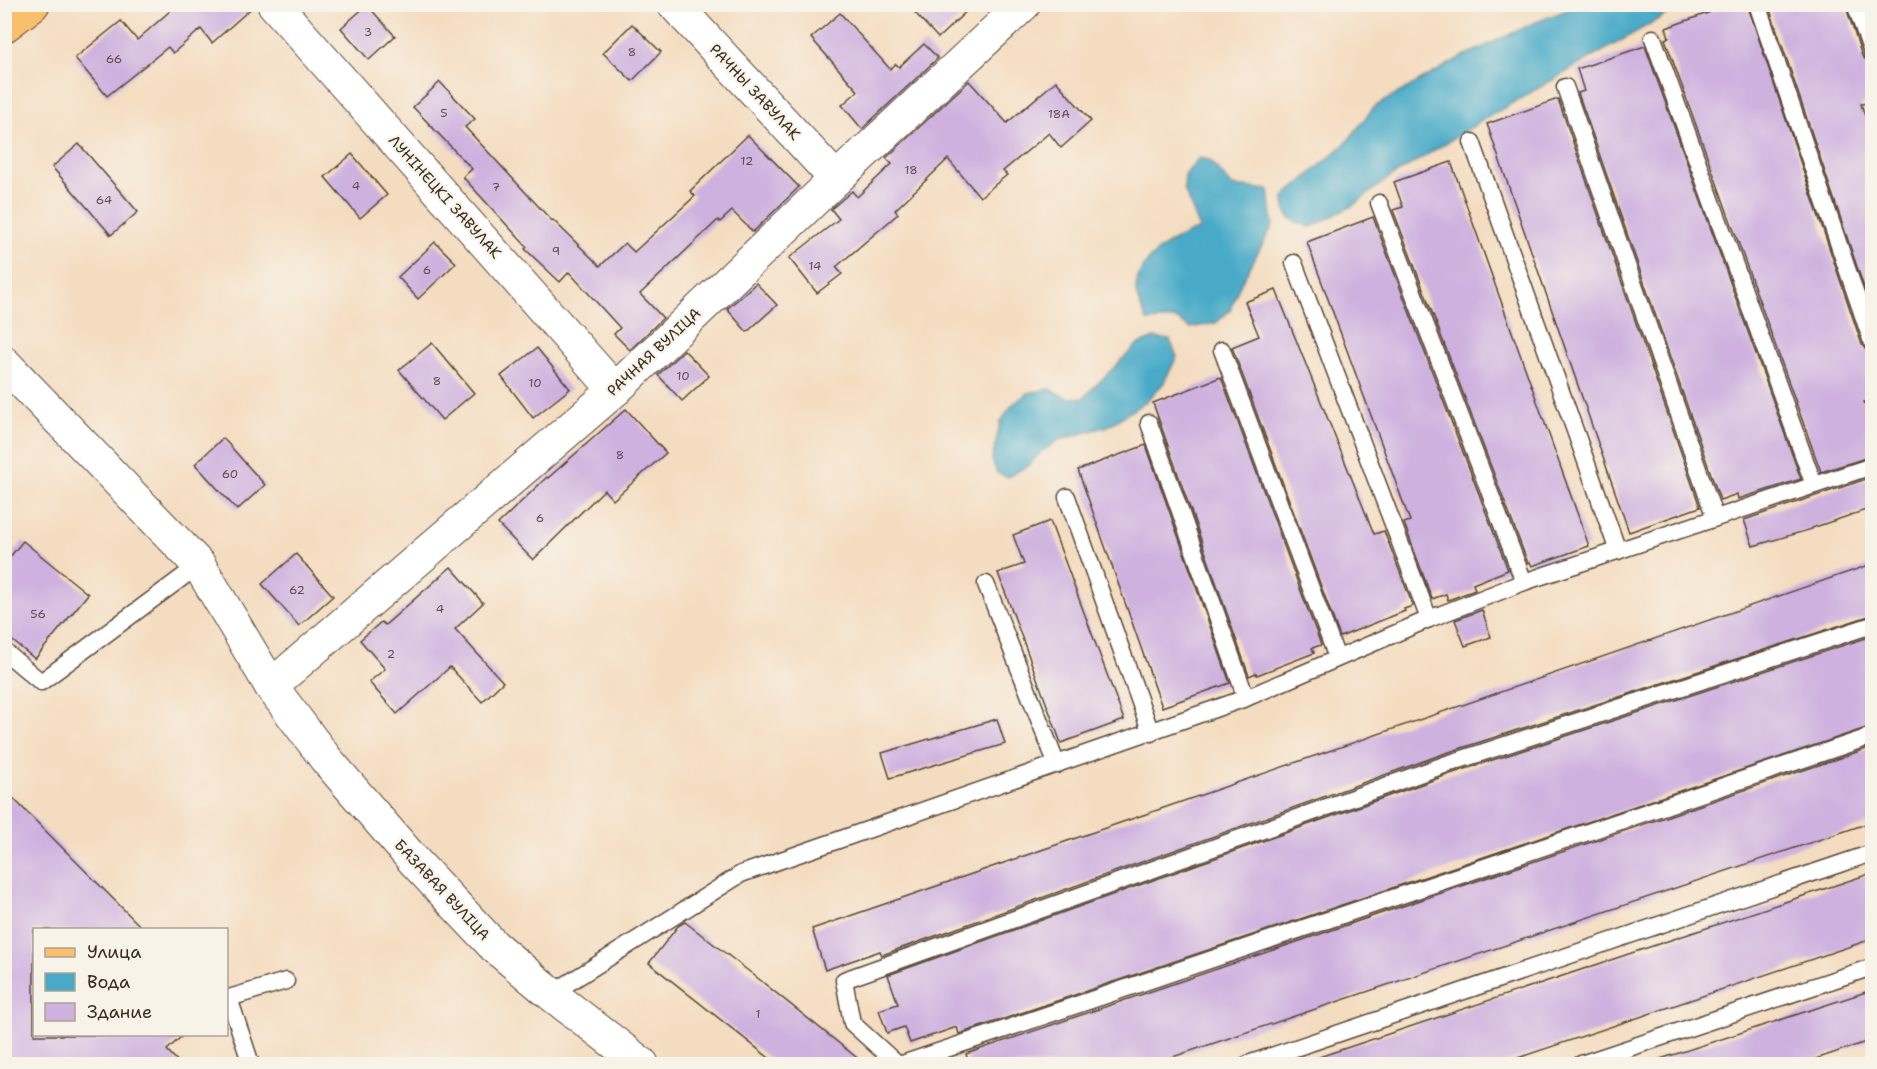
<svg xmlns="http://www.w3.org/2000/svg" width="1877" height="1069" font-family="'Shantell Sans',sans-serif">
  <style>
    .water { fill: #49aac8; stroke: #426a73; stroke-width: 1.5 }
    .building { fill: #ceb1df }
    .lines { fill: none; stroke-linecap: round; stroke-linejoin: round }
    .service-casing { stroke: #574536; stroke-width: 19 }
    .minor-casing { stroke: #574536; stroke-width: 35 }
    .primary-casing { stroke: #574536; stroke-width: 35 }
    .service { stroke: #fff; stroke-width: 16 }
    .minor { stroke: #fff; stroke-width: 33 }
    .primary { stroke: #f8bf6c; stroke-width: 33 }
    .labels { text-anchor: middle; stroke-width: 4.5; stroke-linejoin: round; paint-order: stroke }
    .number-label { font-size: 12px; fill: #604c4e }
    .street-label { font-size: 15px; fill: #3b2a1e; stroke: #f7f3e8 }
  </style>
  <rect width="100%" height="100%" fill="#f7f3e8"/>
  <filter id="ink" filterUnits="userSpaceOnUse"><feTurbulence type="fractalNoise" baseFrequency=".0167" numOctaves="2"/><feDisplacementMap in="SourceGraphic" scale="12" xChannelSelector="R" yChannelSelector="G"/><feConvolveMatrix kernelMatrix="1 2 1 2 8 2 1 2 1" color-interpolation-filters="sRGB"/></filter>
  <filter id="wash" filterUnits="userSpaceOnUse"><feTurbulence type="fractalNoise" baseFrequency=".008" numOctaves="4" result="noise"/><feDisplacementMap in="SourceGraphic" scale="24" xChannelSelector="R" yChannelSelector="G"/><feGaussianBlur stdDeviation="1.35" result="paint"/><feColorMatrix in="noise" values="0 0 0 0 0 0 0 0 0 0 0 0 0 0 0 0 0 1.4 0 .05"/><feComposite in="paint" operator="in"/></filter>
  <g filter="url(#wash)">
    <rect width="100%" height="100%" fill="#f4dcc0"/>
    <g class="water">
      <path d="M 1579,5 L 1683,5 L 1483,120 L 1389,178 L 1352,206 L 1311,227 C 1291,221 1284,220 1284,197 L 1347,142 L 1374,107 L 1458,59 L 1534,23 Z"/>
      <path d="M 1199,158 L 1209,160 L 1232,186 L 1269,190 L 1273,225 L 1239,287 L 1230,310 L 1216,323 L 1190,328 L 1176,319 L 1147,321 C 1144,312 1136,300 1136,290 C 1137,258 1173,238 1200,229 L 1184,189 L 1185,175 Z"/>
      <polygon points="1154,338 1170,340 1177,357 1163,384 1145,402 1108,426 1059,440 1041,452 1028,466 1007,477 997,473 992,460 997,438 1000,423 1012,405 1028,393 1050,389 1067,398 1083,398 1137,345"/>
    </g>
    <g id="blocks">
      <g class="building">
        <polygon points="178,4 256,4 212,43 201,29 173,53 168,47 107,96 75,58 121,21 137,40"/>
        <polygon points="907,4 974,4 938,38"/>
        <polygon points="1733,4 1747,4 1862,345 1866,350 1872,352 1872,400 1864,402 1872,425 1872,456 1821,472 1665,39 1669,37 1666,28"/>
        <polygon points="1768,4 1845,4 1862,56 1866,60 1872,62 1872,102 1861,104 1872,136 1872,311"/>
        <polygon points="367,5 395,36 369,60 341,28"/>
        <polygon points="840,13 890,69 896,64 899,67 924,44 938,58 862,129 842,105 858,91 811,38"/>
        <polygon points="632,24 661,52 632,81 603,53"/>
        <polygon points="1645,46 1801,479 1738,499 1737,494 1720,500 1578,93 1584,91 1577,69"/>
        <polygon points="969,81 1007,123 1056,81 1091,121 1061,148 1049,133 1003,171 1007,175 980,197 948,159 895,210 898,214 836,267 842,274 817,293 789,258 839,219 831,209 852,191 857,197 892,164 886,158"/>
        <polygon points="440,82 475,119 465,127 552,221 553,220 600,266 625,243 634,252 695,196 690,191 748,135 799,187 753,232 732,211 720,222 718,220 640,294 663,318 630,350 614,334 620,328 569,272 560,282 525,249 527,247 463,177 472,169 413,107"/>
        <polygon points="1558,99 1700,507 1629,532 1487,124"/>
        <polygon points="79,144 138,212 111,235 52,167"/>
        <polygon points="352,154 387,195 360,218 325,177"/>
        <polygon points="1451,162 1589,546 1532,566 1530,562 1528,563 1393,210 1403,207 1394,182"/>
        <polygon points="1373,217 1508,570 1473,584 1475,590 1448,600 1446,594 1432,599 1404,523 1410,521 1307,242"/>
        <polygon points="435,242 456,263 418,299 398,277"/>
        <polygon points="756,283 777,305 747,332 727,309"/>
        <polygon points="1276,290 1374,534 1384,531 1413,606 1404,609 1405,611 1340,637 1232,347 1259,336 1245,302"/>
        <polygon points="432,343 474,393 442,420 399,370"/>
        <polygon points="537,348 570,389 533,418 501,376"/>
        <polygon points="684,350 709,376 682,401 658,375"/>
        <polygon points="1221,377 1321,645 1312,648 1314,653 1257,675 1256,673 1249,676 1153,403"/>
        <polygon points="626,409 666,453 613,500 604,490 533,560 498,524 547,477 548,478"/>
        <polygon points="223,438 265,485 237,510 195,464"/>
        <polygon points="1146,445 1230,683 1162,707 1078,470"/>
        <polygon points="1872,477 1872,508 1812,528 1812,529 1753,546 1744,520"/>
        <polygon points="1050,521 1124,720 1061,743 998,573 1024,564 1013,535"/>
        <polygon points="23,541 88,594 35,659 4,634 4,564"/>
        <polygon points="296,554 333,596 299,626 262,584"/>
        <polygon points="1872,564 1872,615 1443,754 882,955 880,951 825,970 812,929"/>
        <polygon points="451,567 483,603 455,629 503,682 482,702 450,667 397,714 369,682 385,669 360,640 381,622 385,625"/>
        <polygon points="1482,610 1491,637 1465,646 1455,620"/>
        <polygon points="1872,636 1872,726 959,1034 957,1027 910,1043 904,1027 887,1033 879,1010 898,1004 888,975 1450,774"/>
        <polygon points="997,719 1005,744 890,778 882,753"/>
        <polygon points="1872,747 1872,822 1149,1065 969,1065 966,1054"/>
        <polygon points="4,789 144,930 34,930 34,1035 183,1035 167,1050 181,1065 4,1065"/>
        <polygon points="1872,873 1872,939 1497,1065 1311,1065 1310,1060"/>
        <polygon points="685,922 755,976 866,1065 778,1065 649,963 678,926"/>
        <polygon points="1872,990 1872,1040 1798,1065 1657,1065 1657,1060"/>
      </g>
    </g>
  </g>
  <g filter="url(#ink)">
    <use href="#blocks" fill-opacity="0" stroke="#574536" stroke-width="1.5"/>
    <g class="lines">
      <defs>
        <g id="service">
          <polyline points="1757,4 1872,342"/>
          <polyline points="1855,4 1872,52"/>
          <polyline points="1653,38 1814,485"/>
          <polyline points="1565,87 1715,518"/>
          <polyline points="1472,142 1618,551"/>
          <polyline points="1379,203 1524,582"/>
          <polyline points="1294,263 1429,619"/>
          <polyline points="1222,350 1337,658"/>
          <polyline points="1149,423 1246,698"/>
          <polyline points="1067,497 1151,733"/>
          <polyline points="986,584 1057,765"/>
          <polyline points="4,651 41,682 199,565"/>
          <polyline points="551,994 741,874 1246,698 1429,619 1524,582 1872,466"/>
          <polyline points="251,1064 229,998 286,981"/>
          <polyline points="897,1064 852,1023 844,980 1447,764 1872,625"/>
          <polyline points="902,1064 1872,736"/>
          <polyline points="1248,1064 1872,853"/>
          <polyline points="1581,1064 1872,967"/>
        </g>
        <g id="minor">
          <polyline points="274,4 615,390"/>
          <polyline points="674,4 836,179"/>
          <polyline points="4,363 199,565 271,686 326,759 415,862 494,946 551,994 642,1064"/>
          <polyline points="271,686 615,390 836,179 1024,4"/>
        </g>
        <polyline id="primary" points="4,26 33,4"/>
      </defs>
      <use href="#service" class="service-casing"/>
      <use href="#minor" class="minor-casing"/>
      <use href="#primary" class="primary-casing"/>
      <use href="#service" class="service"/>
      <use href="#minor" class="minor"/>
      <use href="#primary" class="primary"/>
    </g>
  </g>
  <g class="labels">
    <g class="number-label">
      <text x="368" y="36">3</text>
      <text x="632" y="56">8</text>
      <text x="114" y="63">66</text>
      <text x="444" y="117">5</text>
      <text x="1059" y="118">18А</text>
      <text x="747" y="165">12</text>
      <text x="911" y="174">18</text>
      <text x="356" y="190">4</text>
      <text x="496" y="191">7</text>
      <text x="104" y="204">64</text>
      <text x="556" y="255">9</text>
      <text x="815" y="270">14</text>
      <text x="427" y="274">6</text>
      <text x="683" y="380">10</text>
      <text x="437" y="385">8</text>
      <text x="535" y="387">10</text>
      <text x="620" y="459">8</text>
      <text x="230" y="478">60</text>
      <text x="540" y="522">6</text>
      <text x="297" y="594">62</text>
      <text x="440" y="613">4</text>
      <text x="38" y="618">56</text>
      <text x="391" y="658">2</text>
      <text x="758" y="1018">1</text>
    </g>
    <g class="street-label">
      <text transform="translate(755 92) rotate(47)" y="5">РАЧНЫ ЗАВУЛАК</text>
      <text transform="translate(445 197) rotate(48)" y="5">ЛУНІНЕЦКІ ЗАВУЛАК</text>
      <text transform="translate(654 352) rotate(-43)" y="5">РАЧНАЯ ВУЛІЦА</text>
      <text transform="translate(442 890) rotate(47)" y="5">БАЗАВАЯ ВУЛІЦА</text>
    </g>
  </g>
  <rect width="1877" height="1069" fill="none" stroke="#f7f3e8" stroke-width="24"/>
  <rect x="33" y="928" width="195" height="108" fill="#f7f3e8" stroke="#aca397" stroke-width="1.5"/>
  <rect x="45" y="948" width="30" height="9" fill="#f8bf6c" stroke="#aca397" stroke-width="1.5"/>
  <text x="87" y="958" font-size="18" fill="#3b2a1e">Улица</text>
  <rect x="45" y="973" width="30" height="18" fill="#49aac8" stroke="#aca397" stroke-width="1.5"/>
  <text x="87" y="988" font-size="18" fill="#3b2a1e">Вода</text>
  <rect x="45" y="1003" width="30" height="18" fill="#ceb1df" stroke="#aca397" stroke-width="1.5"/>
  <text x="87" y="1018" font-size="18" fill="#3b2a1e">Здание</text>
</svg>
